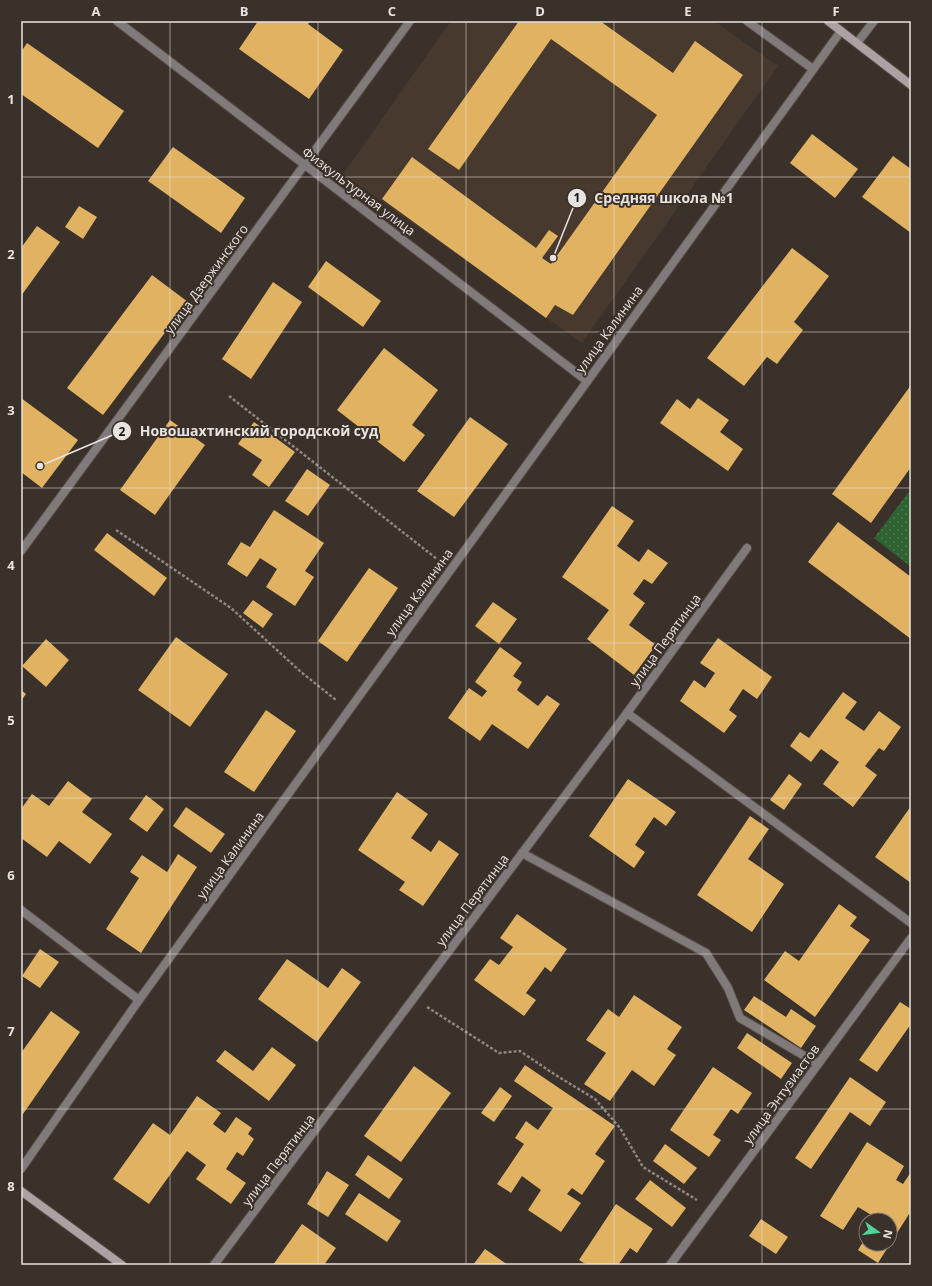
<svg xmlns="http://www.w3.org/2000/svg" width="932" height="1286" font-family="'Open Sans',sans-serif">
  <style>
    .built { fill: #48392e }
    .grass { fill: url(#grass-dots) }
    .building { fill: #e1b262 }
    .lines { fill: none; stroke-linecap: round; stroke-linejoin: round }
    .lane-casing { stroke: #564d47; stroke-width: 10 }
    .street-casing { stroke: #564d47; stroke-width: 10 }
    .secondary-casing { stroke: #564d47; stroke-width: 10 }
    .path { stroke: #8f8782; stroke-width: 2.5; stroke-dasharray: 3 2; stroke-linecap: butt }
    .lane { stroke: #817a7b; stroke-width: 8 }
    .street { stroke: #817a7b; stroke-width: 8 }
    .secondary { stroke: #aca2a4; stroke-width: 8 }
    .grid { fill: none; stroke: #e9e3df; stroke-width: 1; stroke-opacity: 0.55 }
    .labels { text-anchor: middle; stroke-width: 4; stroke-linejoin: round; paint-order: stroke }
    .street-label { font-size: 13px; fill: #e9e3df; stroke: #3a312a }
    .leader { fill: none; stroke: #e9e3df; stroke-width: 1.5 }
    .callout-dot { fill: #e9e3df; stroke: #3a312a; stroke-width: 1.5 }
    .mark-label { font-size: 12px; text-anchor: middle; font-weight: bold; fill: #111 }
    .callout-label { font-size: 14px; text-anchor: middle; font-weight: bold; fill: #e9e3df; stroke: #3a312a; stroke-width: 4; stroke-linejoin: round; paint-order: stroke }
    .neatline { fill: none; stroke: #e9e3df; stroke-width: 1.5 }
    .grid-label { font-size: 13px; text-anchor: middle; font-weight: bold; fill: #e9e3df }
  </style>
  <defs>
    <pattern id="grass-dots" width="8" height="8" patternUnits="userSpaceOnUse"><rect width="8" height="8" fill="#2e6233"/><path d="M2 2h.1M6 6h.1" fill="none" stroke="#4c7850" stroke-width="1.8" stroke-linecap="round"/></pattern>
  </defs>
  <rect width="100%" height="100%" fill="#3a312a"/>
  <polygon class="built" points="451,21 714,21 778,66 582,343 343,174"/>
  <polygon class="grass" points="911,489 911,567 874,538"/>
  <g class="building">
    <polygon points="258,21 310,21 308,24 343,50 309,99 239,49"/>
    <polygon points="519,21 600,21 673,73 695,41 743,75 573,315 555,305 546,318 382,199 412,157 536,248 549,230 558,236 542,258 551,264 657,115 551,39 459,170 428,149"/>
    <polygon points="27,43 124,111 98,148 21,94 21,52"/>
    <polygon points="812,134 858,169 835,198 790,163"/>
    <polygon points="173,147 245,198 221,233 148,181"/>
    <polygon points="893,156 911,169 911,233 862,197"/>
    <polygon points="79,206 97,217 83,239 65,227"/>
    <polygon points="37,226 60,242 21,296 21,248"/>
    <polygon points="792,248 829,276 794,322 803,330 777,364 767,357 744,386 707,358"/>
    <polygon points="326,261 381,301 363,327 308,287"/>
    <polygon points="152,275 188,302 103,415 67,388"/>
    <polygon points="273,282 302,302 251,379 222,359"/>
    <polygon points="384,348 438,390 412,425 425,435 404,462 337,410"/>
    <polygon points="911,385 911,467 871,523 832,494"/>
    <polygon points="21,398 78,440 42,488 21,472"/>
    <polygon points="698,398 729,420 720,432 743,449 728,471 660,423 677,399 690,409"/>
    <polygon points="470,417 508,444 454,517 417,491"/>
    <polygon points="170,420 205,445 155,515 120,490"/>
    <polygon points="254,422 295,452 269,487 252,475 262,460 238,444"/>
    <polygon points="307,469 330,485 308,516 285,501"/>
    <polygon points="612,506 634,521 617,546 639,562 648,549 668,563 652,584 644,579 633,594 645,603 629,625 656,645 634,675 587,639 609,610 562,577"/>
    <polygon points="274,510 324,543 305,571 314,577 295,606 266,587 277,569 260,558 247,577 227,564 241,542 250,547"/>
    <polygon points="838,522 911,577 911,639 808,562"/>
    <polygon points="107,533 167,578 154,596 94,550"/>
    <polygon points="369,568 398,588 347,662 318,641"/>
    <polygon points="253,600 273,614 263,628 243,613"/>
    <polygon points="493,602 517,619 499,644 475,626"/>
    <polygon points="176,637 228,674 190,727 138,690"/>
    <polygon points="718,638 772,677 757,699 743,689 729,710 737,716 724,733 680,701 694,680 705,688 715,673 700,663"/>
    <polygon points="46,639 69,660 46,687 22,666"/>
    <polygon points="500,647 522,663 513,676 522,682 517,690 538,706 547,695 560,704 528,749 492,724 480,741 448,718 469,688 482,697 487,691 475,682"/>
    <polygon points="21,690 26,694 21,701"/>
    <polygon points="843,692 857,702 845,718 864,731 879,711 901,727 884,751 879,748 865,766 877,775 853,807 823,784 839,762 821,749 811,762 790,746 800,732 809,738"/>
    <polygon points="266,710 296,731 254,792 224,772"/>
    <polygon points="789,774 802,784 784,810 770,800"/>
    <polygon points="628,779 676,812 666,826 654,817 635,845 645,852 634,868 589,836"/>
    <polygon points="68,781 92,799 82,812 112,834 90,864 59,841 47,857 21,838 21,809 32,794 49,806"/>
    <polygon points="397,792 428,814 411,838 431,852 439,840 459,854 423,906 399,890 405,882 358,850"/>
    <polygon points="146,795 164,809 147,832 129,819"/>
    <polygon points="911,806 911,883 875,857"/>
    <polygon points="186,807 225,834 211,853 173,826"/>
    <polygon points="750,816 769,829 748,859 784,884 752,932 697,895"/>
    <polygon points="178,854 197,867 141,953 106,929 139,878 130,872 142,855 167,872"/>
    <polygon points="839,904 857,917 850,926 870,940 815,1017 764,980 785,951 799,961"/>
    <polygon points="517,914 567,949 551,972 545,967 526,993 536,1000 524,1016 474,980 490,959 499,965 513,947 500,938"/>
    <polygon points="40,949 59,962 40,988 22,976"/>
    <polygon points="287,959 328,988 342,968 361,982 317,1042 258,999"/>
    <polygon points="634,995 682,1027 667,1049 676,1055 654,1086 632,1070 610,1101 584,1084 606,1053 586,1040 608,1009 619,1017"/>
    <polygon points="754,996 786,1017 791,1009 816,1026 801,1048 744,1010"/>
    <polygon points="900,1002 911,1009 911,1024 877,1072 859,1060"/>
    <polygon points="51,1011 80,1032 23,1114 21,1113 21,1053"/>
    <polygon points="747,1033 792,1063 781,1079 737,1048"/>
    <polygon points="272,1047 296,1065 269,1101 216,1061 225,1050 253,1071"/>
    <polygon points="525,1065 615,1126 595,1154 605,1161 582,1195 572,1188 567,1194 581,1203 561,1232 528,1210 541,1190 522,1176 511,1193 497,1184 524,1144 515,1138 526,1121 538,1130 553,1108 514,1081"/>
    <polygon points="414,1066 451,1093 401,1162 364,1136"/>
    <polygon points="713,1067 752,1093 738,1114 731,1109 713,1135 721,1140 709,1157 670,1130"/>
    <polygon points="850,1077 886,1102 870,1126 850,1112 811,1169 795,1158"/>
    <polygon points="500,1087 512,1096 494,1122 481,1113"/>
    <polygon points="197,1096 221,1113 213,1124 225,1133 236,1117 252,1128 248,1134 254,1139 243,1156 237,1152 226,1169 246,1183 231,1204 196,1179 206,1165 187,1151 149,1204 113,1179 153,1123 170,1135"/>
    <polygon points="867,1142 904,1166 896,1180 903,1184 911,1172 911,1211 890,1244 890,1220 877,1220 878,1219 858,1207 843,1230 820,1216"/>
    <polygon points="665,1144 697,1168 684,1184 653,1161"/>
    <polygon points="368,1155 403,1179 389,1199 355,1175"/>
    <polygon points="327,1171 349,1185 328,1217 307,1204"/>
    <polygon points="650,1180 686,1208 672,1227 635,1199"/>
    <polygon points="359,1193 401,1221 387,1242 345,1214"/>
    <polygon points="616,1204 653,1229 637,1253 630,1248 618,1265 587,1265 579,1260"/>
    <polygon points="761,1219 788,1237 776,1254 749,1236"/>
    <polygon points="302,1224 336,1248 324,1265 273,1265"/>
    <polygon points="866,1237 866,1244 890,1244 878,1263 858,1250"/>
    <polygon points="485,1249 508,1265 473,1265"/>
  </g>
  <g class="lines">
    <defs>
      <g id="lane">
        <polyline points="747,21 813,69"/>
        <polyline points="627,713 911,923"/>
        <polyline points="522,853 706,953 728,988 740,1018 818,1064"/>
        <polyline points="21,910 139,1000"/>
      </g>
      <g id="street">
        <polyline points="117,21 587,381"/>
        <polyline points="857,43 874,21"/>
        <polyline points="21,551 410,21"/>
        <polyline points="21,1169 139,1000 841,31"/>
        <polyline points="214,1265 627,713 747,548"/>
        <polyline points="670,1265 911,938"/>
      </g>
      <g id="secondary">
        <polyline points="828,21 911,85"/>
        <polyline points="21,1191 122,1265"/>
      </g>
    </defs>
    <use href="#lane" class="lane-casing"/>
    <use href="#street" class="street-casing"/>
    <use href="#secondary" class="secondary-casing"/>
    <g class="path">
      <polyline points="229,396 437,559"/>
      <polyline points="116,530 231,608 301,672 336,700"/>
      <polyline points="427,1007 499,1053 520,1051 554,1074 595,1099 620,1128 643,1167 697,1200"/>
    </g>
    <use href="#lane" class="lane"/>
    <use href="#street" class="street"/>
    <use href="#secondary" class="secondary"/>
  </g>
  <path class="grid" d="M 170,21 L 170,1265M 318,21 L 318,1265M 466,21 L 466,1265M 614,21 L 614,1265M 762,21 L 762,1265M 21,177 L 911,177M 21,332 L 911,332M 21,488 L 911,488M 21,643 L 911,643M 21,798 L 911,798M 21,954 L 911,954M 21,1109 L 911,1109"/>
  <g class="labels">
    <g class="street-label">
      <text transform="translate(359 191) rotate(37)" y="5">Физкультурная улица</text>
      <text transform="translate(206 279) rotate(-54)" y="5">улица Дзержинского</text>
      <text transform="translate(609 329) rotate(-54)" y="5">улица Калинина</text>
      <text transform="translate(419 592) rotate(-54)" y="5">улица Калинина</text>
      <text transform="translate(665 640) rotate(-54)" y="5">улица Перятинца</text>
      <text transform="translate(230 855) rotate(-54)" y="5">улица Калинина</text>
      <text transform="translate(472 900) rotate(-53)" y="5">улица Перятинца</text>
      <text transform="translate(781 1094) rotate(-54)" y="5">улица Энтузиастов</text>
      <text transform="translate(278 1160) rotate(-53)" y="5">улица Перятинца</text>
    </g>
  </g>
  <path class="leader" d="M553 258L577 198M40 466L122 431"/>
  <g class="callout-dot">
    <circle cx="553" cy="258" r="4"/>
    <circle cx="40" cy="466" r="4"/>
    <circle cx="577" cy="198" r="10"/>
    <circle cx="122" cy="431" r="10"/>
  </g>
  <g class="mark-label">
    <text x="577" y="202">1</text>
    <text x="122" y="436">2</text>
  </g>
  <g class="callout-label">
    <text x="664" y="203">Средняя школа №1</text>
    <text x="259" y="436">Новошахтинский городской суд</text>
  </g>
  <rect width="932" height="1286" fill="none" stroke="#3a312a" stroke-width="44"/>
  <g transform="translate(878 1232) rotate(104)"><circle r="19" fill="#3a312a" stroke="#807872"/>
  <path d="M0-3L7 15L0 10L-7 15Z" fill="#50d398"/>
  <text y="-6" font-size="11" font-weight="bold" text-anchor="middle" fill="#e9e3df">N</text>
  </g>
  <rect x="22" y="22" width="888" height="1242" class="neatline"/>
  <g class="grid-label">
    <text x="96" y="16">A</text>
    <text x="244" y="16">B</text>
    <text x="392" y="16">C</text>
    <text x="540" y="16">D</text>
    <text x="688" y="16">E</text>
    <text x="836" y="16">F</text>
    <text x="11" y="104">1</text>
    <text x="11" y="259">2</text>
    <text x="11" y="415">3</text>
    <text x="11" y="570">4</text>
    <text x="11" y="725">5</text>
    <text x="11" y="880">6</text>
    <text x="11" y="1036">7</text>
    <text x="11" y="1191">8</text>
  </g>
</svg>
